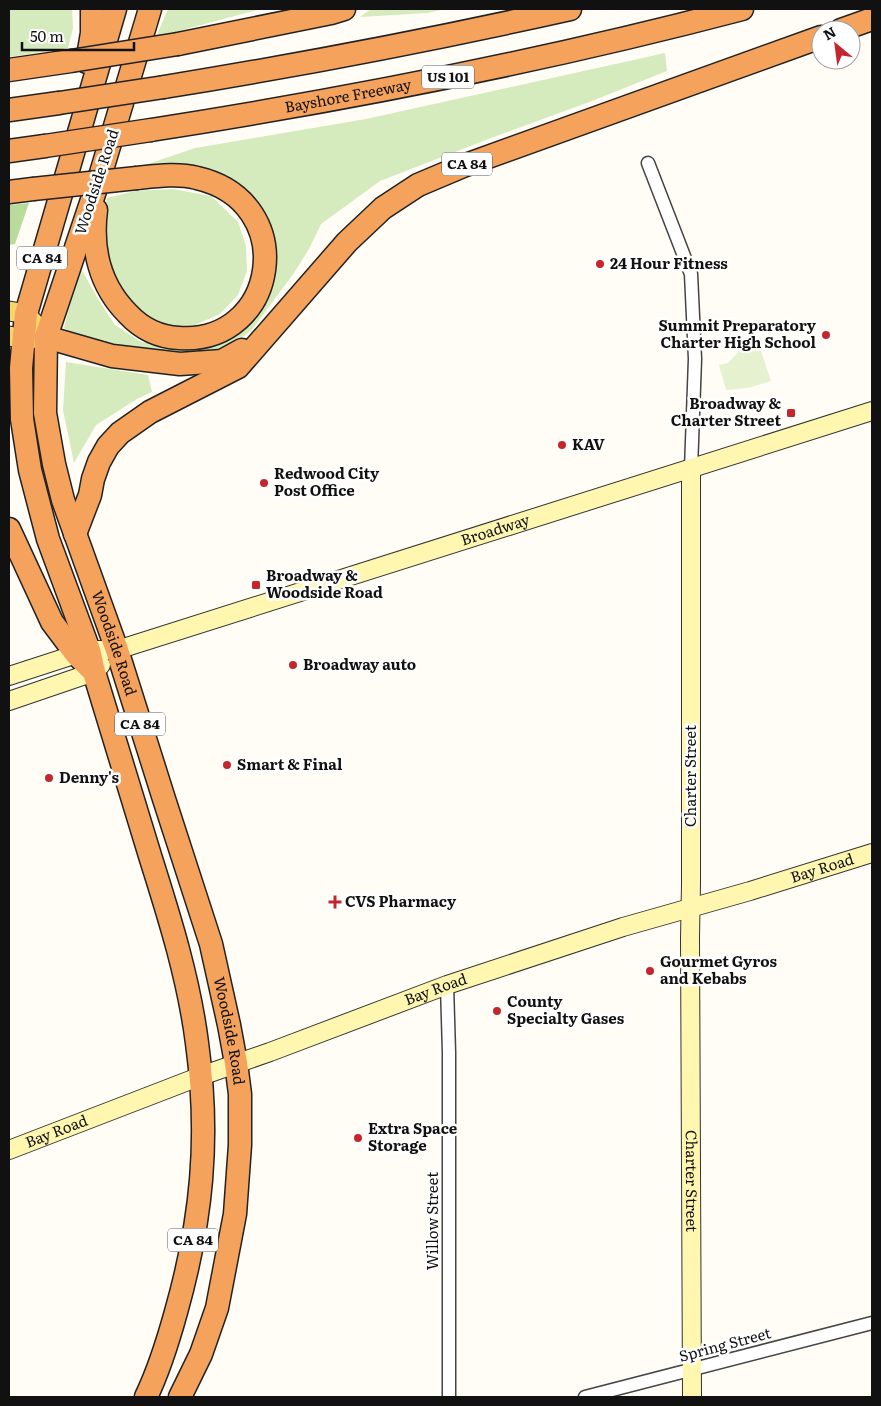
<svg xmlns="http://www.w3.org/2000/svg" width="881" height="1406" font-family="Literata,serif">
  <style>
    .green { fill: #d5ebbd }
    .forest { fill: #b9dc9c }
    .pitch { fill: #e6f2cf }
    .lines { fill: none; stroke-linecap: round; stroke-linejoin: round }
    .street-casing { stroke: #444; stroke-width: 15 }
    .secondary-casing { stroke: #333; stroke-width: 20 }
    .primary-casing { stroke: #222; stroke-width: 21 }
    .highway-casing { stroke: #222; stroke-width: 25 }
    .street { stroke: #fff; stroke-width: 12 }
    .secondary { stroke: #fff6b0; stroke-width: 18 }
    .primary { stroke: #f9d66b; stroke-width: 19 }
    .highway { stroke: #f5a25d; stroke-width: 22 }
    .highway-bridge-casing { stroke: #222; stroke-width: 25; stroke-linecap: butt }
    .highway-bridge { stroke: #f5a25d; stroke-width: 22 }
    .poi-dot { fill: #c4262e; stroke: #fff; stroke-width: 2 }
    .labels { text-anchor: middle; stroke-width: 5; stroke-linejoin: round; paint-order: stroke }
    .shield { fill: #fff; stroke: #585858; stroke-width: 1 }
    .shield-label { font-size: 14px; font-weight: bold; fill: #111 }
    .street-label { font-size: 15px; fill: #111; stroke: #fff }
    .poi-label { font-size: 15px; font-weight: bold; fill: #111; stroke: #fff; text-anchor: start }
  </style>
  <rect width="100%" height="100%" fill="#fffdf5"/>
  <g class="green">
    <polygon points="9,9 72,9 73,28 68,48 9,57"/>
    <polygon points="168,9 261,9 156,37"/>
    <polygon points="371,9 445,9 427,13 360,17"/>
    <polygon points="665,53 667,71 592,101 491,138 380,181 321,224 309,249 294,273 251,331 226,348 188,357 107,346 74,334 64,328 79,265 98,299 115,325 141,342 194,349 228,336 263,296 264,220 191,167 142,166 195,148 366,119"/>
    <polygon points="173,189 211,196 238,222 246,246 247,271 238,295 220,314 195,325 163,327 117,296 101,231 107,198 135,191"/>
    <polygon points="66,362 148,375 152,392 137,399 96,425 74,463 63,410"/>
  </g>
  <polygon class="forest" points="29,203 15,244 9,245 9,205"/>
  <polygon class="pitch" points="759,345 771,381 748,388 726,390 719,365 728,363 740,350"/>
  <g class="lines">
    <defs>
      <g id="street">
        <polyline points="648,163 691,274 695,359 691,469"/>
        <polyline points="447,985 449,1053 449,1397"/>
        <polyline points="585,1397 872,1323"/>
      </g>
      <g id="secondary">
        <path id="s1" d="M 691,469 L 691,884 L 690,938 L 692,1397"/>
        <path id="s2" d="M 9,676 L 89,650 L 117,650 L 872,411"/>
        <polyline points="9,701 94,672 101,665"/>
        <path id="s3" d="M 9,1150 L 201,1076 L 270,1052 L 447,985 L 623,927 L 750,891 L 872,853"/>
      </g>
      <g id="primary">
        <polyline points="9,311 26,314 46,337"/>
        <polyline points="9,336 24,339 38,338"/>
      </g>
      <g id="highway">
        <path d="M 115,9 L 26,314 L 21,368 L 22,419 L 30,470 L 48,539 L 89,650 L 94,672 C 113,734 132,797 151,859 C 170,919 189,980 197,1043 C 210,1138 202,1220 176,1312 C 168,1341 159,1370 146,1397"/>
        <path id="s4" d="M 150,9 L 101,173 L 46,337 L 45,413 L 54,464 L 63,500 L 117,650 L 164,799 L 211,944 L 229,1025 L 236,1063 L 240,1094 L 240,1145 L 235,1214 L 217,1308 L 201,1354 L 180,1397"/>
        <polyline points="841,30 872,19"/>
        <polyline points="178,44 331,13 344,9"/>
        <polyline points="87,62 92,33 92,9"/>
        <polyline points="9,70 71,61"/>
        <path d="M 164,87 C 300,65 436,39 570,9"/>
        <polyline points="9,110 59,103"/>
        <path id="s5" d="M 151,130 C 350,99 548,60 742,9"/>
        <polyline points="9,151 45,146"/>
        <polyline points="9,192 33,189"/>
        <path d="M 96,210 C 91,249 100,286 128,314 C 141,328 159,337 179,338 C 278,345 301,202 197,178 C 178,173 156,176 137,178"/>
        <polyline points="46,337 112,356 180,364 222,361 242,350"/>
        <polyline points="9,529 52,622 76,654 91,669"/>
        <polyline points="75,534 90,495 93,479 99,462 108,446 120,433 150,412 238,367 347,242 383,208 418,185 463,166 821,37"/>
      </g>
    </defs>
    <use href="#street" class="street-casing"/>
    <use href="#secondary" class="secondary-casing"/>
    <use href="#primary" class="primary-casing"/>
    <use href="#highway" class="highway-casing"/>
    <use href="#street" class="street"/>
    <use href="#secondary" class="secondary"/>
    <use href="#primary" class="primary"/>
    <use href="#highway" class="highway"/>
    <defs>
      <g id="highway-bridge">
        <polyline points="71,61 178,44"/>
        <polyline points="59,103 164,87"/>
        <polyline points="45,146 151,130"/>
        <polyline points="33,189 137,178"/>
      </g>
    </defs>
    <use href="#highway-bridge" class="highway-bridge-casing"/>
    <use href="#highway-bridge" class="highway-bridge"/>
  </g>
  <g class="poi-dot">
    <circle cx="600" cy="264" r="5"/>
    <circle cx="826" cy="335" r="5"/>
    <rect x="786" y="408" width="10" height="10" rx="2.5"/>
    <circle cx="562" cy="445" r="5"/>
    <circle cx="264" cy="483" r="5"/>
    <rect x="251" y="580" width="10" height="10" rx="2.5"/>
    <circle cx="293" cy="665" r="5"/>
    <circle cx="227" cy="765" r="5"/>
    <circle cx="49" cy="778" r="5"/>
    <path d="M332.5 894.5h5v5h5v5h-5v5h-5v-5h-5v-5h5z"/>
    <circle cx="650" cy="971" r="5"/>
    <circle cx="497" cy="1011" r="5"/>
    <circle cx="358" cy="1138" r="5"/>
  </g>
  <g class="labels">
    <g class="shield">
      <rect x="422" y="65.5" width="52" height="23" rx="4"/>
      <rect x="442" y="152.5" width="50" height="23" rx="4"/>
      <rect x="17" y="246.5" width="50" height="23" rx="4"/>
      <rect x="115" y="712.5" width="50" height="23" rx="4"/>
      <rect x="168" y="1228.5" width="50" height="23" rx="4"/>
    </g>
    <g class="shield-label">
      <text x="448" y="82">US 101</text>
      <text x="467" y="169">CA 84</text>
      <text x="42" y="263">CA 84</text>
      <text x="140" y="729">CA 84</text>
      <text x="193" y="1245">CA 84</text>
    </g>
    <g class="street-label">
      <text dy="5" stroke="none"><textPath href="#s5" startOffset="200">Bayshore Freeway</textPath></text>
      <text transform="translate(97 182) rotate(-72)" y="5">Woodside Road</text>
      <text dy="5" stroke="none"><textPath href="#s2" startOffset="509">Broadway</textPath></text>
      <text dy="5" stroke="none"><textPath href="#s4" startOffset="661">Woodside Road</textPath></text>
      <text transform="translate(691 776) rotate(-90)" y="5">Charter Street</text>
      <text dy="5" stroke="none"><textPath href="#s3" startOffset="861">Bay Road</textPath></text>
      <text dy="5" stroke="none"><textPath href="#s3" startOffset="456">Bay Road</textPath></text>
      <text dy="5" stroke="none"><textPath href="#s4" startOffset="1066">Woodside Road</textPath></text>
      <text dy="5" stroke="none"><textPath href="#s3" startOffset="51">Bay Road</textPath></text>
      <text dy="5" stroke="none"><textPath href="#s1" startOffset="712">Charter Street</textPath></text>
      <text transform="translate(433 1221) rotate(-90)" y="5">Willow Street</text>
      <text transform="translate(725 1345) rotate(-15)" y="5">Spring Street</text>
    </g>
    <g class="poi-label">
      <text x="610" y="269">24 Hour Fitness</text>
      <text x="816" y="331" text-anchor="end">Summit Preparatory<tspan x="816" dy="17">Charter High School</tspan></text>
      <text x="781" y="409" text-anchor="end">Broadway &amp;<tspan x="781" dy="17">Charter Street</tspan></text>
      <text x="572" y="450">KAV</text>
      <text x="274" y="479">Redwood City<tspan x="274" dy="17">Post Office</tspan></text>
      <text x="266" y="581">Broadway &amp;<tspan x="266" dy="17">Woodside Road</tspan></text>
      <text x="303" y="670">Broadway auto</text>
      <text x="237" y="770">Smart &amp; Final</text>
      <text x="59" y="783">Denny's</text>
      <text x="345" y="907">CVS Pharmacy</text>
      <text x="660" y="967">Gourmet Gyros<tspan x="660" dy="17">and Kebabs</tspan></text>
      <text x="507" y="1007">County<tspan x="507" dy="17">Specialty Gases</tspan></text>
      <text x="368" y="1134">Extra Space<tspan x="368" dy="17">Storage</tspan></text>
    </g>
  </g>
  <rect width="881" height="1406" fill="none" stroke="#111111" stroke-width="20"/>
  <g transform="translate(836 45) rotate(331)"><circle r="24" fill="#ffffff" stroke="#a0a0a0"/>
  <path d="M0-4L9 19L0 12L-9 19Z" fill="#c4262e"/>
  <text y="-8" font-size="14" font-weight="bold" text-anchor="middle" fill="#111111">N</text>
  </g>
  <path d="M22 42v8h112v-8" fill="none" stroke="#111111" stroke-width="2.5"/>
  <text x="30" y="42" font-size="15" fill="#111111" stroke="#ffffff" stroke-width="4" paint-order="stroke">50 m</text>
</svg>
